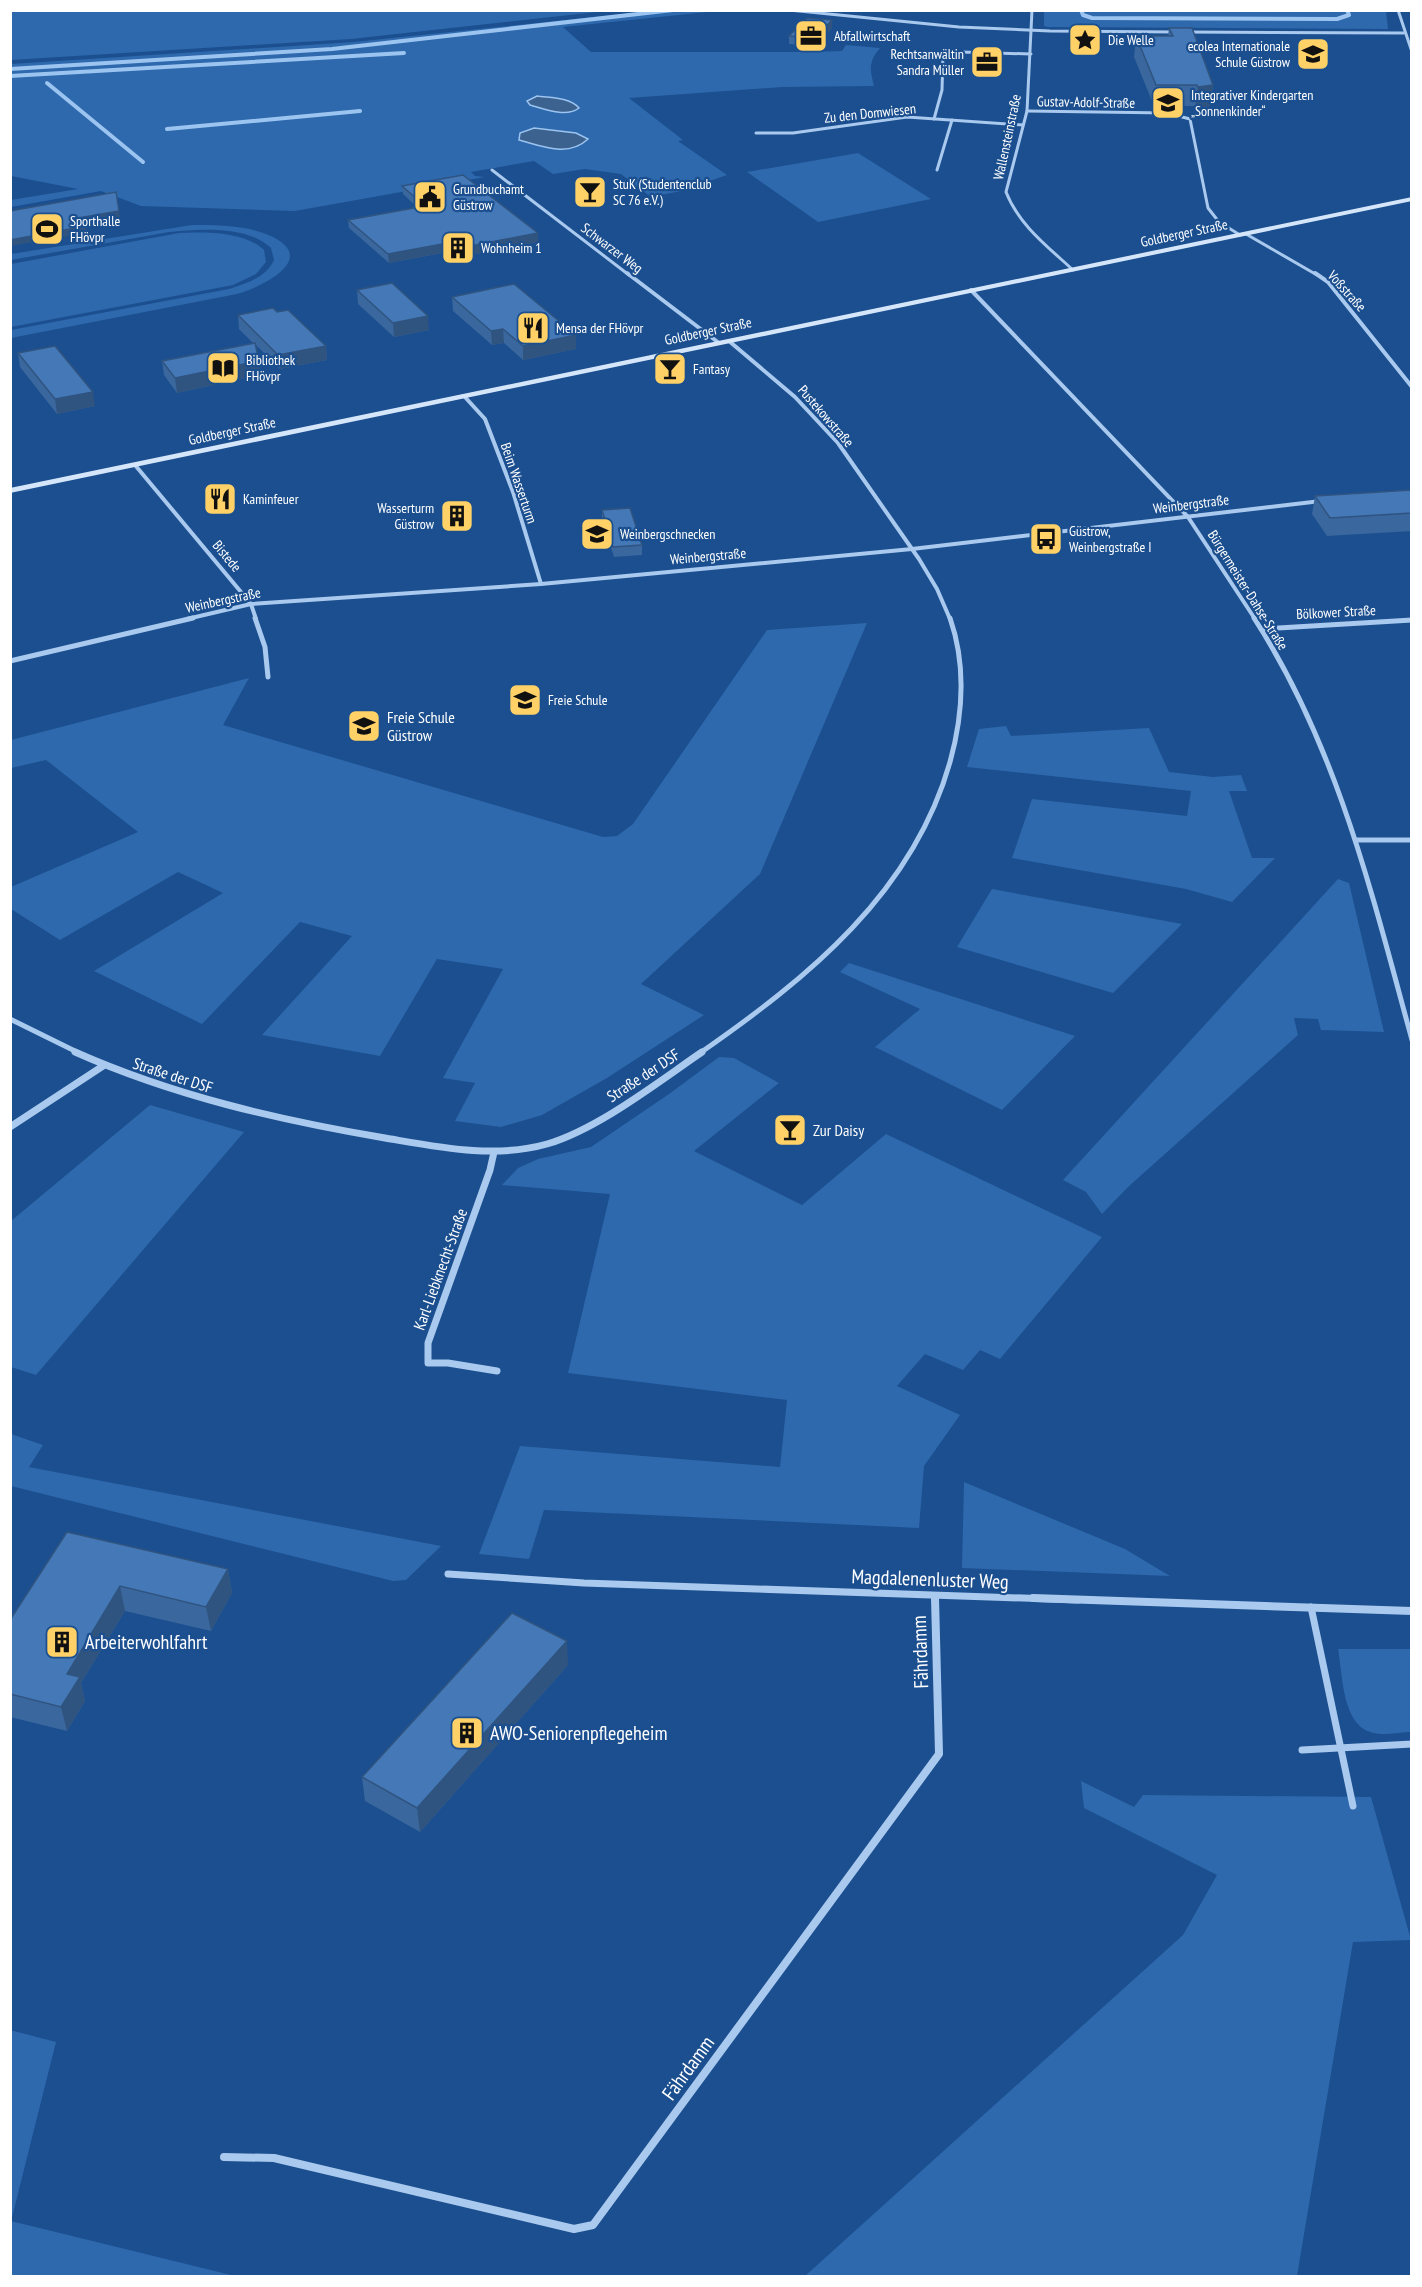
<svg xmlns="http://www.w3.org/2000/svg" width="1422" height="2287" font-family="'PT Sans Narrow',sans-serif">
  <style>
    .green { fill: #2e69ad }
    .water { fill: #3c6290; stroke: #9cc4f0; stroke-width: 1.5 }
    .lines { fill: none; stroke-linecap: round; stroke-linejoin: round }
    .stream { stroke: #9cc4f0; stroke-width: 4 }
    .pedestrian { stroke: #a9c9ee; stroke-width: 7 }
    .minor-far4 { stroke: #a9c9ee; stroke-width: 3 }
    .minor-far3 { stroke: #a9c9ee; stroke-width: 4 }
    .minor-far2 { stroke: #a9c9ee; stroke-width: 5 }
    .minor-far1 { stroke: #a9c9ee; stroke-width: 7 }
    .minor { stroke: #a9c9ee; stroke-width: 8 }
    .secondary { fill: #d6e6fa; fill-rule: evenodd }
    .wall { fill: #3a679d }
    .shaded-wall { fill: #305480 }
    .building { fill: #4478b7; stroke: #305480; stroke-width: 1.5 }
    .labels { text-anchor: middle; stroke-width: 4.5; stroke-linejoin: round; paint-order: stroke }
    .far-poi-label { font-size: 14px; fill: #fff; stroke: #1b4f8f; text-anchor: start }
    .far-street-label { font-size: 14px; fill: #fff; stroke: #1b4f8f }
    .poi-label { font-size: 16px; fill: #fff; stroke: #1b4f8f; text-anchor: start }
    .street-label { font-size: 16px; fill: #fff; stroke: #1b4f8f }
    .near-street-label { font-size: 20px; fill: #fff; stroke: #1b4f8f }
    .near-poi-label { font-size: 20px; fill: #fff; stroke: #1b4f8f; text-anchor: start }
  </style>
  <rect width="100%" height="100%" fill="#1b4f8f"/>
  <g class="green">
    <polygon points="11,10 606,10 606,11 351,39 11,60"/>
    <path d="M 660,10 L 717,11 L 563,27 L 591,52 L 810,52 L 842,51 L 846,45 L 880,48 C 868,62 870,70 874,86 L 782,87 L 629,98 L 683,140 L 678,141 L 727,175 L 681,191 L 651,197 L 621,174 L 585,169 L 553,174 L 534,161 L 471,172 L 475,176 L 485,177 L 295,211 L 141,206 L 101,191 L 11,207 L 11,200 L 78,189 L 11,176 L 11,64 L 354,42 Z"/>
    <polygon points="1044,10 1386,11 1388,29 1048,27 1044,26"/>
    <polygon points="858,153 931,199 818,222 747,172"/>
    <path d="M 192,225 C 217,225 243,225 266,234 C 322,256 266,286 237,294 L 11,338 L 11,330 L 229,289 C 246,283 266,278 274,260 L 271,248 C 247,225 199,229 169,232 L 11,260 L 11,254 Z"/>
    <path d="M 179,233 C 205,232 244,231 264,250 L 266,262 L 256,274 L 233,285 L 11,327 L 11,264 Z"/>
    <polygon points="867,623 760,874 641,984 704,1015 607,1078 542,1115 501,1127 455,1121 475,1083 443,1078 503,969 437,959 380,1056 262,1035 352,936 300,922 202,1024 94,971 223,893 178,872 60,940 11,909 11,887 138,832 46,760 11,768 11,740 249,678 223,725 603,837 617,836 633,824 767,630"/>
    <polygon points="1006,726 1011,736 1149,728 1169,772 1213,777 1241,775 1247,791 1229,791 1252,858 1275,858 1232,902 1186,889 1012,858 1032,799 1187,816 1191,791 967,767 979,729"/>
    <polygon points="1338,879 1349,883 1384,1032 1321,1030 1318,1019 1294,1018 1298,1035 1128,1187 1102,1214 1086,1192 1063,1180"/>
    <polygon points="992,889 1182,924 1113,993 957,947"/>
    <polygon points="849,963 1075,1036 1002,1110 875,1047 920,1009 840,972"/>
    <polygon points="719,1057 734,1058 779,1083 694,1151 802,1205 886,1134 1102,1237 1000,1359 980,1350 963,1370 925,1354 897,1386 960,1415 924,1466 919,1528 544,1510 529,1559 479,1554 520,1446 780,1467 787,1400 568,1373 610,1194 502,1185 518,1168 538,1159 591,1147 669,1094"/>
    <polygon points="150,1105 244,1132 36,1375 11,1367 11,1221"/>
    <polygon points="11,1434 43,1445 29,1467 441,1546 406,1580 393,1581 11,1486"/>
    <polygon points="964,1482 1125,1549 1170,1576 962,1568"/>
    <path d="M 1338,1649 L 1411,1649 L 1411,1732 C 1400,1732 1385,1736 1374,1733 C 1342,1727 1343,1676 1338,1649 Z"/>
    <polygon points="1081,1781 1134,1807 1143,1795 1371,1797 1411,1940 1353,1942 1297,2276 788,2276 805,2276 1183,1935 1217,1875 1084,1808"/>
    <polygon points="10,2030 56,2042 11,2221 235,2276 11,2276"/>
  </g>
  <g class="water">
    <path d="M 537,96 C 550,98 570,97 579,108 C 566,118 545,109 530,105 L 527,101 Z"/>
    <path d="M 534,128 L 576,133 L 588,139 C 568,158 542,146 519,140 L 520,133 Z"/>
  </g>
  <g class="lines">
    <g class="stream">
      <polyline points="1081,10 1083,15 1092,18 1337,19 1349,15 1347,10"/>
      <polyline points="10,69 332,49 673,10"/>
      <polyline points="10,76 404,53"/>
      <polyline points="47,83 143,162"/>
      <polyline points="167,129 360,111"/>
    </g>
    <g class="pedestrian">
      <polyline points="1311,1607 1353,1806"/>
      <polyline points="1302,1750 1412,1744"/>
    </g>
    <g class="minor-far4">
      <polyline points="789,10 959,27 1050,31 1175,32"/>
      <path d="M 1032,10 L 1027,111 L 1006,192 C 1019,225 1047,246 1073,270"/>
      <polyline points="1398,10 1412,52"/>
      <polyline points="1185,32 1404,33"/>
      <polyline points="1027,111 1167,113 1190,119 1208,208 1219,222 1240,235"/>
      <polyline points="934,119 942,90 943,55 961,52 1031,54"/>
      <polyline points="756,133 793,133 907,117 1023,125"/>
      <polyline points="492,170 629,275"/>
      <polyline points="937,170 952,120"/>
      <polyline points="1246,234 1317,275"/>
    </g>
    <g class="minor-far3">
      <polyline points="627,273 719,343"/>
      <polyline points="1315,273 1328,282 1412,387"/>
      <polyline points="971,290 1188,517 1255,619"/>
      <polyline points="729,341 795,397 838,443 919,559 937,589 950,619"/>
      <polyline points="464,396 485,419 513,492 541,584"/>
      <polyline points="135,465 251,604 256,619"/>
      <polyline points="187,619 251,604 541,584 912,549 1321,501"/>
    </g>
    <g class="minor-far2">
      <polyline points="255,618 265,647 268,677"/>
      <path d="M 1254,618 C 1337,746 1372,894 1412,1040"/>
      <polyline points="1261,629 1412,620"/>
      <polyline points="10,661 193,618"/>
      <polyline points="1357,840 1412,840"/>
      <polyline points="10,1019 79,1053"/>
      <path d="M 700,1053 C 808,978 913,893 950,762 C 963,715 966,664 950,618"/>
    </g>
    <g class="minor-far1">
      <path d="M 75,1052 C 174,1096 279,1120 385,1138 C 438,1147 494,1159 547,1144 C 598,1129 658,1082 702,1052"/>
      <polyline points="10,1127 103,1066"/>
      <polyline points="494,1152 490,1170 428,1343 428,1363 448,1363 497,1371"/>
      <polyline points="448,1574 584,1583 1078,1600"/>
      <polyline points="935,1596 935,1600"/>
    </g>
    <g class="minor">
      <polyline points="1033,1598 1412,1611"/>
      <polyline points="224,2157 274,2158 574,2229 593,2225 939,1754 935,1598"/>
    </g>
    <polygon class="secondary" points="1412,197 1412,201 10,493 10,488"/>
  </g>
  <g class="wall">
    <polygon points="832,28 815,46 789,44 789,36"/>
    <polygon points="1169,28 1213,85 1210,106 1195,109 1194,106 1154,106 1134,57 1136,36 1168,36"/>
    <polygon points="402,186 538,233 538,242 460,257 453,251 389,263 349,228 348,220 417,207 403,194"/>
    <polygon points="357,290 429,330 394,337 358,304"/>
    <polygon points="452,297 576,349 523,360 504,343 492,345 453,311"/>
    <polygon points="277,312 326,346 327,360 280,369 256,345 260,375 177,393 164,375 162,361 253,343 239,329 238,315"/>
    <polygon points="18,353 95,406 57,414 20,367"/>
    <polygon points="1412,490 1412,531 1327,536 1312,514 1315,496"/>
    <polygon points="602,510 642,545 642,555 614,557 602,520"/>
    <polygon points="67,1532 228,1569 232,1593 211,1631 125,1611 81,1683 85,1701 67,1731 10,1717 10,1620"/>
    <polygon points="568,1665 420,1832 365,1801 362,1777"/>
  </g>
  <g class="shaded-wall">
    <polygon points="832,20 832,28 815,46 815,38"/>
    <polygon points="1213,85 1210,106 1195,109 1198,87"/>
    <polygon points="119,211 120,217 79,225 78,218"/>
    <polygon points="86,226 87,233 10,246 10,240"/>
    <polygon points="538,233 538,242 460,257 460,248"/>
    <polygon points="453,242 453,251 389,263 388,254"/>
    <polygon points="428,316 429,330 394,337 393,323"/>
    <polygon points="503,329 504,343 492,345 491,331"/>
    <polygon points="576,335 576,349 523,360 523,346"/>
    <polygon points="326,346 327,360 280,369 278,355"/>
    <polygon points="259,361 260,375 177,393 175,378"/>
    <polygon points="93,392 95,406 57,414 55,399"/>
    <polygon points="228,1569 232,1593 211,1631 206,1607"/>
    <polygon points="120,1586 125,1611 81,1683 85,1701 67,1731 61,1707 67,1674"/>
    <polygon points="567,1641 568,1665 420,1832 417,1808"/>
  </g>
  <g class="building">
    <polygon points="807,18 832,20 815,38 789,36"/>
    <polygon points="1169,28 1192,28 1213,85 1198,87 1197,85 1156,85 1136,36 1173,36"/>
    <polygon points="463,175 538,233 460,248 453,242 388,254 348,220 425,206 402,186"/>
    <polygon points="116,192 119,211 78,218 86,226 10,240 10,211"/>
    <polygon points="392,283 428,316 393,323 357,290"/>
    <polygon points="514,284 576,335 523,346 503,329 491,331 452,297"/>
    <polygon points="273,308 277,312 288,310 326,346 278,355 238,315"/>
    <polygon points="255,343 259,361 175,378 162,361"/>
    <polygon points="55,346 93,392 55,399 18,353"/>
    <polygon points="1412,490 1412,513 1330,518 1315,496"/>
    <polygon points="630,508 642,545 613,547 602,510"/>
    <polygon points="67,1532 228,1569 206,1607 120,1586 67,1674 80,1677 61,1707 10,1694 10,1620"/>
    <polygon points="512,1613 567,1641 417,1808 362,1777"/>
  </g>
  <defs>
    <symbol id="office-square" viewBox="-11 -11 22 22"><rect x="-9" y="-9" width="18" height="18" rx="4" fill="#ffd166" stroke="#1b4f8f"/><path d="M-6-3h4V-5.5h4V-3h4V5H-6ZM-1-4.5V-3h2v-1.5ZM-6 0V1H6V0Z" fill="#111"/></symbol>
    <symbol id="sight-square" viewBox="-11 -11 22 22"><rect x="-9" y="-9" width="18" height="18" rx="4" fill="#ffd166" stroke="#1b4f8f"/><path d="M0-6L1.8-2.2L6-1.7L2.9 1.2L3.7 5.4L0 3.3L-3.7 5.4L-2.9 1.2L-6-1.7L-1.8-2.2Z" fill="#111"/></symbol>
    <symbol id="school-square" viewBox="-11 -11 22 22"><rect x="-9" y="-9" width="18" height="18" rx="4" fill="#ffd166" stroke="#1b4f8f"/><path d="M0-5L7-2L0 1L-7-2ZM-4 1L0 2.5L4 1V4Q0 6-4 4Z" fill="#111"/></symbol>
    <symbol id="bar-square" viewBox="-11 -11 22 22"><rect x="-9" y="-9" width="18" height="18" rx="4" fill="#ffd166" stroke="#1b4f8f"/><path d="M-6-5H6L.8 .8V4.5H3.5V6h-7V4.5H-.8V.8Z" fill="#111"/></symbol>
    <symbol id="civic-square" viewBox="-11 -11 22 22"><rect x="-9" y="-9" width="18" height="18" rx="4" fill="#ffd166" stroke="#1b4f8f"/><path d="M-.6-6.5H3V-4.5H.6V-3L4-1V1h2V6H-6V1h2V-1L-.6-3ZM-1.2 2.5V6h2.4V2.5Z" fill="#111"/></symbol>
    <symbol id="stadium-square" viewBox="-11 -11 22 22"><rect x="-9" y="-9" width="18" height="18" rx="4" fill="#ffd166" stroke="#1b4f8f"/><path d="M0-5a6.5 5 0 1 0 0 10a6.5 5 0 1 0 0-10ZM-3.5-1.8h7v3.6h-7Z" fill="#111"/></symbol>
    <symbol id="building-square" viewBox="-11 -11 22 22"><rect x="-9" y="-9" width="18" height="18" rx="4" fill="#ffd166" stroke="#1b4f8f"/><path d="M-4-6H4V6H1V3H-1V6H-4ZM-2.5-4.3h1.7v1.8h-1.7ZM.8-4.3h1.7v1.8H.8ZM-2.5-1h1.7V.8h-1.7ZM.8-1h1.7V.8H.8Z" fill="#111"/></symbol>
    <symbol id="restaurant-square" viewBox="-11 -11 22 22"><rect x="-9" y="-9" width="18" height="18" rx="4" fill="#ffd166" stroke="#1b4f8f"/><path d="M-5-6h1v4h1v-4h1v4h1v-4h1v5L-1.5 .5V6h-2V.5L-5-1ZM5-6V6H3V1.5H1.5Q1.5-4 5-6Z" fill="#111"/></symbol>
    <symbol id="library-square" viewBox="-11 -11 22 22"><rect x="-9" y="-9" width="18" height="18" rx="4" fill="#ffd166" stroke="#1b4f8f"/><path d="M-6-4Q-3-5.5-.7-3.5V5Q-3 3-6 4ZM6-4Q3-5.5 .7-3.5V5Q3 3 6 4Z" fill="#111"/></symbol>
    <symbol id="bus-square" viewBox="-11 -11 22 22"><rect x="-9" y="-9" width="18" height="18" rx="4" fill="#ffd166" stroke="#1b4f8f"/><path d="M-5-6H5V4H4V6H2V4H-2V6H-4V4H-5ZM-3.5-4V0h7V-4ZM-3.5 1.2v1.5H-2V1.2ZM2 1.2v1.5H3.5V1.2Z" fill="#111"/></symbol>
  </defs>
  <g fill-rule="evenodd">
    <use href="#office-square" x="792" y="17" width="38" height="38"/>
    <use href="#sight-square" x="1066" y="21" width="38" height="38"/>
    <use href="#school-square" x="1294" y="35" width="38" height="38"/>
    <use href="#office-square" x="968" y="43" width="38" height="38"/>
    <use href="#school-square" x="1149" y="84" width="38" height="38"/>
    <use href="#bar-square" x="571" y="173" width="38" height="38"/>
    <use href="#civic-square" x="411" y="178" width="38" height="38"/>
    <use href="#stadium-square" x="28" y="210" width="38" height="38"/>
    <use href="#building-square" x="439" y="229" width="38" height="38"/>
    <use href="#restaurant-square" x="514" y="309" width="38" height="38"/>
    <use href="#library-square" x="204" y="349" width="38" height="38"/>
    <use href="#bar-square" x="651" y="350" width="38" height="38"/>
    <use href="#restaurant-square" x="201" y="480" width="38" height="38"/>
    <use href="#building-square" x="438" y="497" width="38" height="38"/>
    <use href="#school-square" x="578" y="515" width="38" height="38"/>
    <use href="#bus-square" x="1027" y="520" width="38" height="38"/>
    <use href="#school-square" x="506" y="681" width="38" height="38"/>
    <use href="#school-square" x="345" y="707" width="38" height="38"/>
    <use href="#bar-square" x="771" y="1111" width="38" height="38"/>
    <use href="#building-square" x="43" y="1623" width="38" height="38"/>
    <use href="#building-square" x="448" y="1714" width="38" height="38"/>
  </g>
  <g class="labels">
    <g class="far-poi-label">
      <text x="834" y="41">Abfallwirtschaft</text>
      <text x="1108" y="45">Die Welle</text>
      <text x="1290" y="51" text-anchor="end">ecolea Internationale<tspan x="1290" dy="16">Schule Güstrow</tspan></text>
      <text x="964" y="59" text-anchor="end">Rechtsanwältin<tspan x="964" dy="16">Sandra Müller</tspan></text>
      <text x="1191" y="100">Integrativer Kindergarten<tspan x="1191" dy="16">„Sonnenkinder“</tspan></text>
      <text x="613" y="189">StuK (Studentenclub<tspan x="613" dy="16">SC 76 e.V.)</tspan></text>
      <text x="453" y="194">Grundbuchamt<tspan x="453" dy="16">Güstrow</tspan></text>
      <text x="70" y="226">Sporthalle<tspan x="70" dy="16">FHövpr</tspan></text>
      <text x="481" y="253">Wohnheim 1</text>
      <text x="556" y="333">Mensa der FHövpr</text>
      <text x="246" y="365">Bibliothek<tspan x="246" dy="16">FHövpr</tspan></text>
      <text x="693" y="374">Fantasy</text>
      <text x="243" y="504">Kaminfeuer</text>
      <text x="434" y="513" text-anchor="end">Wasserturm<tspan x="434" dy="16">Güstrow</tspan></text>
      <text x="1069" y="536">Güstrow,<tspan x="1069" dy="16">Weinbergstraße I</tspan></text>
      <text x="620" y="539">Weinbergschnecken</text>
      <text x="548" y="705">Freie Schule</text>
    </g>
    <g class="far-street-label">
      <text transform="translate(1086 102) rotate(1)" y="5">Gustav-Adolf-Straße</text>
      <text transform="translate(870 113) rotate(-6)" y="5">Zu den Domwiesen</text>
      <text transform="translate(1007 137) rotate(-78)" y="5">Wallensteinstraße</text>
      <text transform="translate(1184 233) rotate(-12)" y="5">Goldberger Straße</text>
      <text transform="translate(612 248) rotate(37)" y="5">Schwarzer Weg</text>
      <text transform="translate(1347 291) rotate(48)" y="5">Voßstraße</text>
      <text transform="translate(708 331) rotate(-12)" y="5">Goldberger Straße</text>
      <text transform="translate(826 416) rotate(49)" y="5">Pustekowstraße</text>
      <text transform="translate(232 431) rotate(-12)" y="5">Goldberger Straße</text>
      <text transform="translate(519 483) rotate(71)" y="5">Beim Wasserturm</text>
      <text transform="translate(1191 504) rotate(-7)" y="5">Weinbergstraße</text>
      <text transform="translate(227 556) rotate(50)" y="5">Bistede</text>
      <text transform="translate(708 556) rotate(-5)" y="5">Weinbergstraße</text>
      <text transform="translate(1248 590) rotate(58)" y="5">Bürgermeister-Dahse-Straße</text>
      <text transform="translate(223 600) rotate(-12)" y="5">Weinbergstraße</text>
      <text transform="translate(1336 612) rotate(-3)" y="5">Bölkower Straße</text>
    </g>
    <g class="poi-label">
      <text x="387" y="723">Freie Schule<tspan x="387" dy="18">Güstrow</tspan></text>
      <text x="813" y="1136">Zur Daisy</text>
    </g>
    <g class="street-label">
      <text transform="translate(173 1075) rotate(18)" y="6">Straße der DSF</text>
      <text transform="translate(643 1075) rotate(-33)" y="6">Straße der DSF</text>
      <text transform="translate(440 1269) rotate(-70)" y="6">Karl-Liebknecht-Straße</text>
    </g>
    <g class="near-street-label">
      <text transform="translate(930 1579) rotate(2)" y="7">Magdalenenluster Weg</text>
      <text transform="translate(920 1652) rotate(-92)" y="7">Fährdamm</text>
      <text transform="translate(688 2068) rotate(-54)" y="7">Fährdamm</text>
    </g>
    <g class="near-poi-label">
      <text x="85" y="1649">Arbeiterwohlfahrt</text>
      <text x="490" y="1740">AWO-Seniorenpflegeheim</text>
    </g>
  </g>
  <rect width="1422" height="2287" fill="none" stroke="#ffffff" stroke-width="24"/>
</svg>
